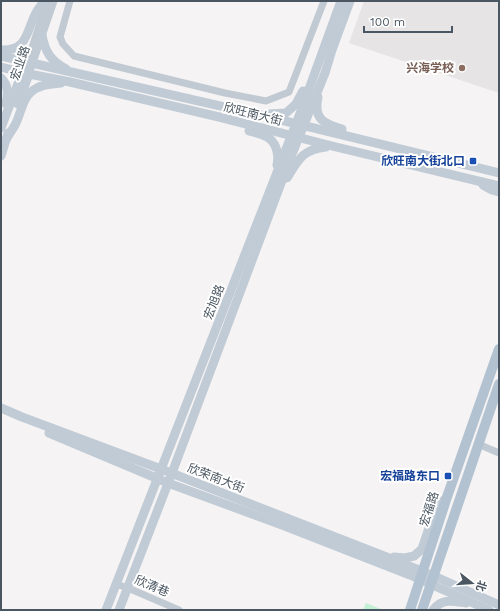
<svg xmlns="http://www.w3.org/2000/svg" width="500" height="611" font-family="'Work Sans','Noto Sans SC',sans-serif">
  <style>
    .education { fill: #e6e4e5 }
    .green { fill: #c3f1d5 }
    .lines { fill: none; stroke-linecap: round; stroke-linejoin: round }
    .street { stroke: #c1cad2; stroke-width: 7 }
    .secondary { stroke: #c1cbd6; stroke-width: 9 }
    .primary { stroke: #b3c2d1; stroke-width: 10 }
    .education-dot { fill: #8d6e63; stroke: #fff; stroke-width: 1.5 }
    .transit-dot { fill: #1a4fb4; stroke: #fff; stroke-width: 1.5 }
    .labels { text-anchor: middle; stroke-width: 4; stroke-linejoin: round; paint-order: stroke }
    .street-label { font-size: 12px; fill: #4a5661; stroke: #fff }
    .education-label { font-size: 12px; font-weight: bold; fill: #785e54; stroke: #fff; text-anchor: end }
    .transit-label { font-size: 12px; font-weight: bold; fill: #164399; stroke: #fff; text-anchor: end }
  </style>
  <rect width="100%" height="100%" fill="#f5f3f3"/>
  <polygon class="education" points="364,1 499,1 499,93 349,43"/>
  <polygon class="green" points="366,603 383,610 363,610"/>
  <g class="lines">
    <g class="street">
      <polyline points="70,1 60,37 63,44 74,56 225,93 266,101 289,92 324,1"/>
      <polyline points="22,73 27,63 47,1"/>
      <polyline points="29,74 54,1"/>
      <polyline points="478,444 499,453"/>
      <polyline points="116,584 128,588 179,610"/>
    </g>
    <g class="secondary">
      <path d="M 42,35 C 45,52 51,61 66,69"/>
      <path d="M 1,50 C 29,51 26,30 37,11 C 39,8 42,4 44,1"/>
      <polyline points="1,56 256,114 499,173"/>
      <polyline points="1,67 29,74 70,82 219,117 332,146 499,186"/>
      <path d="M 1,78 C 9,86 8,94 6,104"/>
      <path d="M 318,97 C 313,119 324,124 342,129"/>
      <polyline points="18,104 29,74"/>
      <polyline points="269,114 286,113 296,104 303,91"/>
      <polyline points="1,128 22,73"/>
      <path d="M 249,131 C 256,133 264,134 270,139 C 277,145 279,156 277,165"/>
      <path d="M 7,138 C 9,134 13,129 15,125 C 22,112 22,95 37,88 C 44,84 53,84 61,83"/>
      <polyline points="1,156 8,133"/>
      <path d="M 287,178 C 298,160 303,149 326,147"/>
      <polyline points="483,185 492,190 499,192"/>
      <polyline points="1,408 22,417 161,469 384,556 434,576 499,605"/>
      <polyline points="49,433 168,483 282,525 410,575 489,610"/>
      <polyline points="394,557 405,558 414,556 422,549 435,510 446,498"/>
      <polyline points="106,610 301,111 341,1"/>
      <polyline points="119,610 172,473 292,154 325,73 332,50 350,1"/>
      <path d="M 433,610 C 442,598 452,601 466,603"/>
    </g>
    <g class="primary">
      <polyline points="410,610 447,497 499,349"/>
      <polyline points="422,610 499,384"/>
    </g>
  </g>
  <circle class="education-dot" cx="462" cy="68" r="4"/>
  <g class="transit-dot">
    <rect x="469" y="157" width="8" height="8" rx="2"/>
    <rect x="444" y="472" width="8" height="8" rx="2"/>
  </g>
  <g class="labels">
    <g class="street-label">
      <text transform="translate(20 63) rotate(-71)" y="4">宏业路</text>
      <text transform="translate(253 114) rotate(14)" y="4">欣旺南大街</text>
      <text transform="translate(214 302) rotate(-69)" y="4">宏旭路</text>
      <text transform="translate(216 478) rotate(21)" y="4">欣荣南大街</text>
      <text transform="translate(429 509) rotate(-72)" y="4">宏福路</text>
      <text transform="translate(152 586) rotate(23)" y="4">欣清巷</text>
    </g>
    <g class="education-label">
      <text x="454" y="72">兴海学校</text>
    </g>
    <g class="transit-label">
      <text x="465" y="165">欣旺南大街北口</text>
      <text x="440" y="480">宏福路东口</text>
    </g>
  </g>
  <rect width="500" height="611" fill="none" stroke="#4a5661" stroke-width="4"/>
  <g transform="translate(472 583) rotate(107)" stroke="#ffffff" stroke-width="3" paint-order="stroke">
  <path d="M0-3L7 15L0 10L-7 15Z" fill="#4a5661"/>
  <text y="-6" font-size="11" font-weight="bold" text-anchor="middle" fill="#4a5661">北</text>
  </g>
  <path d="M364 26v6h88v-6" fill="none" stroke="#4a5661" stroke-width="2"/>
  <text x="370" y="26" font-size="12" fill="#4a5661" stroke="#ffffff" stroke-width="3" paint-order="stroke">100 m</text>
</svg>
